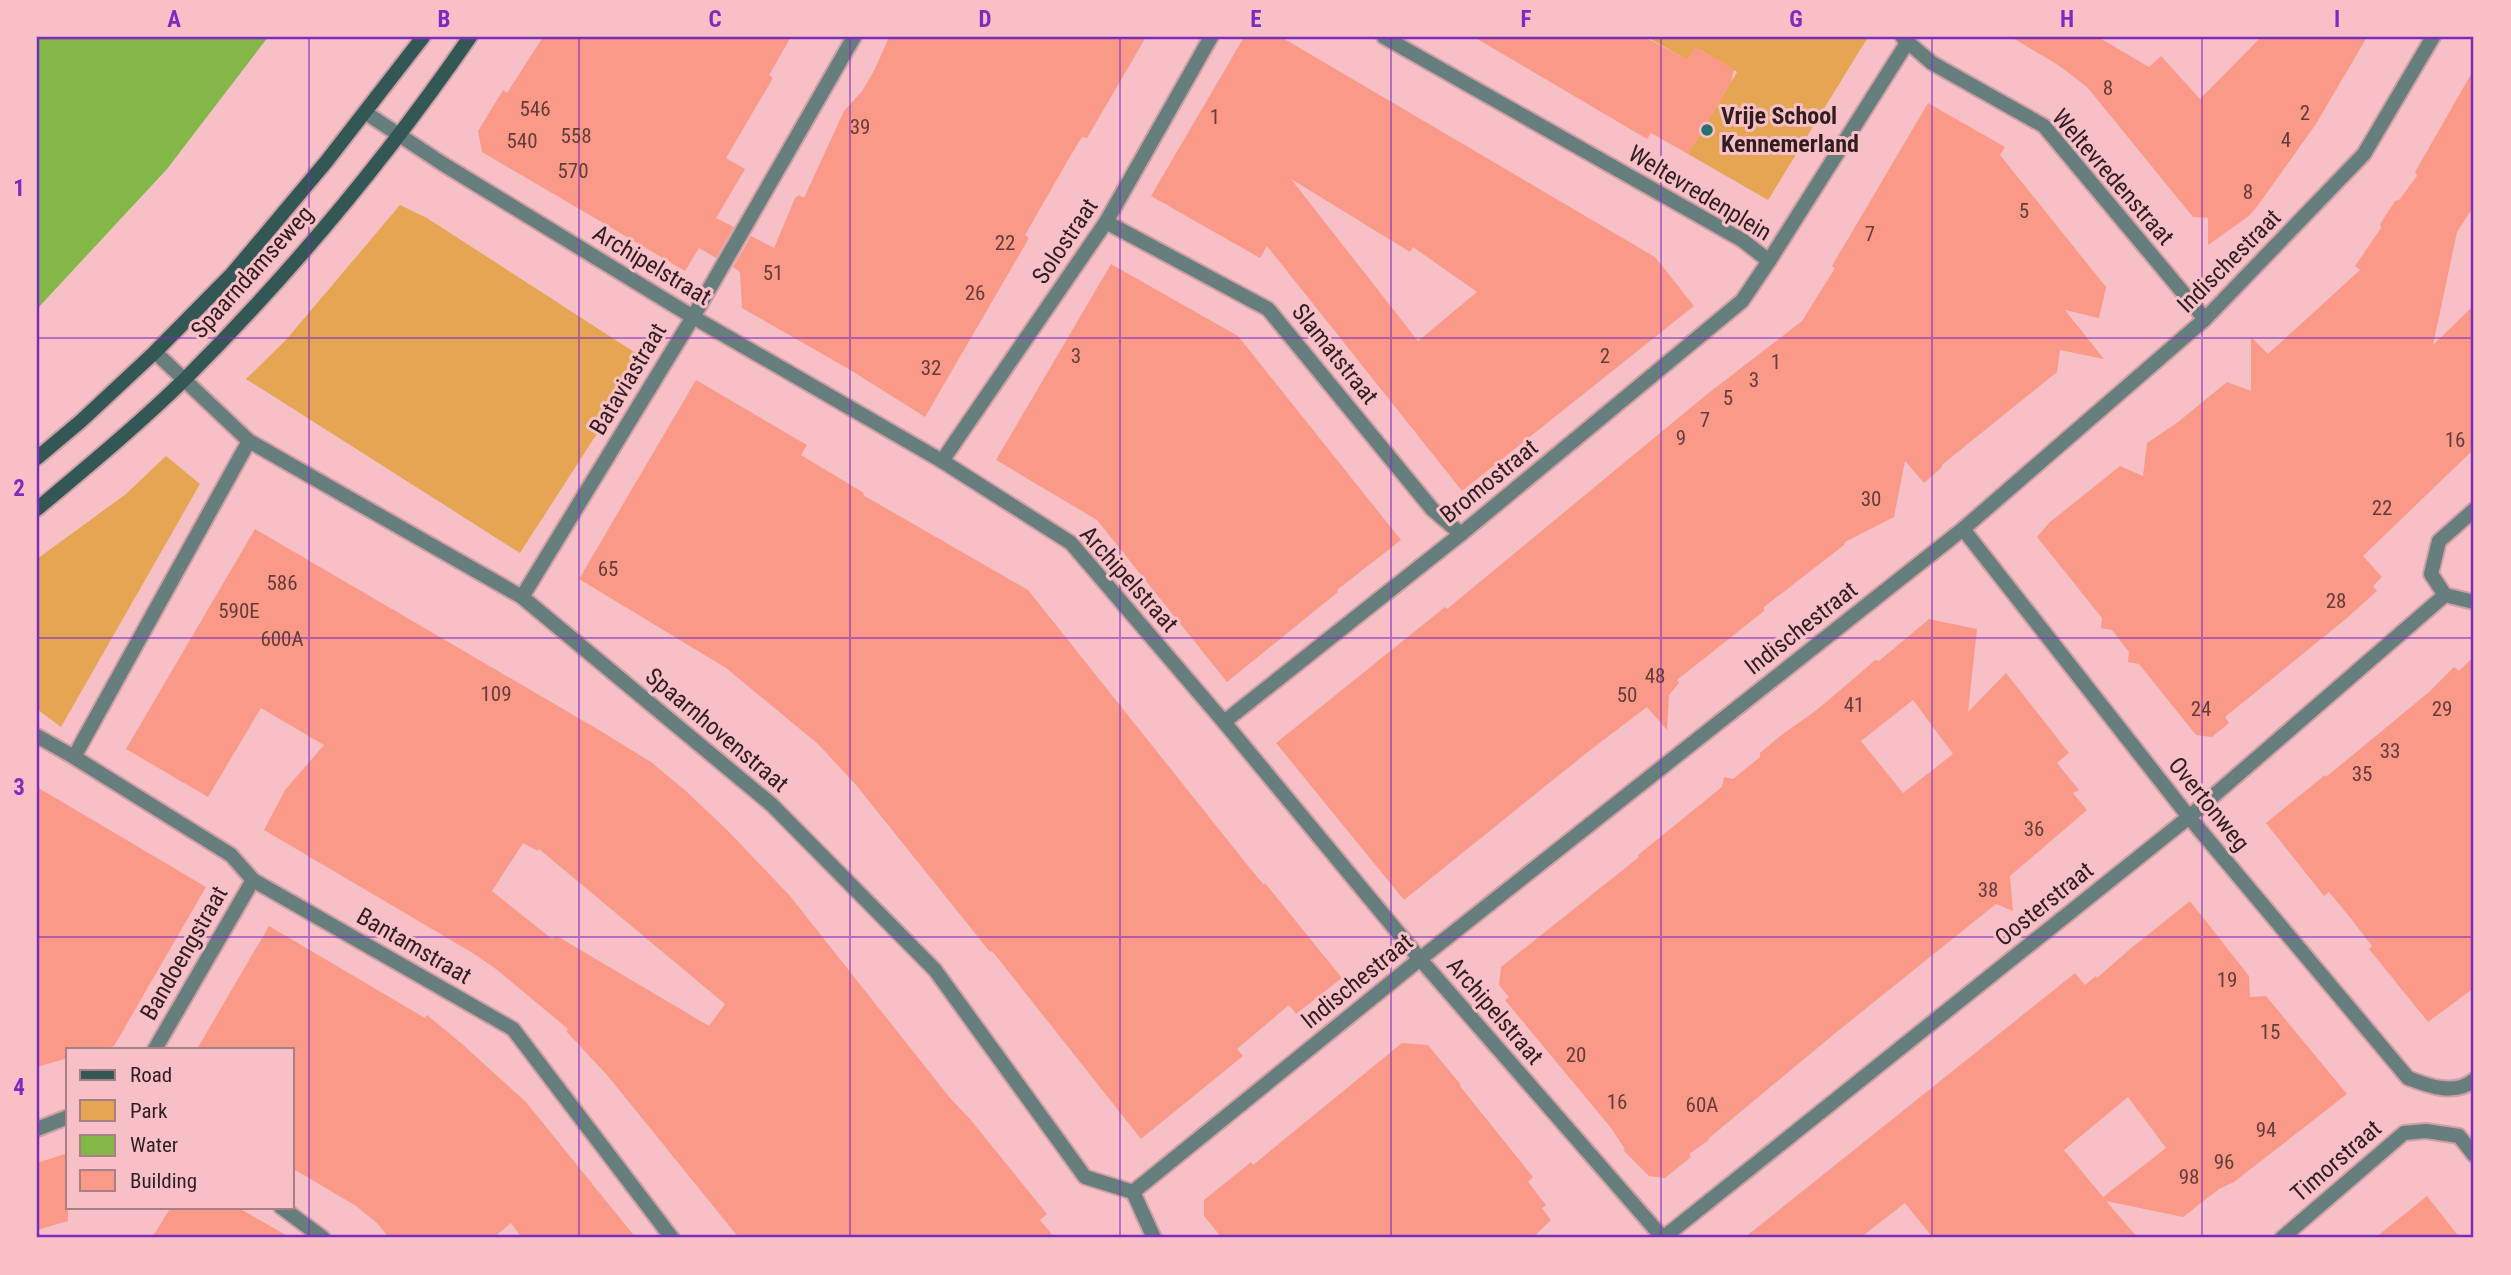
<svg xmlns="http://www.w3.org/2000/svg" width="2511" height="1275" font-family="'Roboto Condensed',sans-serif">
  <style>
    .green { fill: #e6a553 }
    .water { fill: #83b748 }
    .building { fill: #fb9988; fill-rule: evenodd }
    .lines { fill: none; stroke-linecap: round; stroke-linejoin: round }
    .minor-casing { stroke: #cf9fa5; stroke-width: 18 }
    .secondary-casing { stroke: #cf9fa5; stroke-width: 18 }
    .minor { stroke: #667e7c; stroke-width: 14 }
    .secondary { stroke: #335755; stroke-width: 14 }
    .grid { fill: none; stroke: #7b2cbf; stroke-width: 2; stroke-opacity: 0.55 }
    .poi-dot { fill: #26706d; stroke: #f6c0c6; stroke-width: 2.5 }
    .labels { text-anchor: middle; stroke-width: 6; stroke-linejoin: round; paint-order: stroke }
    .number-label { font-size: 21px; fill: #643c3a }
    .poi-label { font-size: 24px; font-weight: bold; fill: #311d20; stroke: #f6c0c6; text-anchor: start }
    .street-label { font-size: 24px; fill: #311d20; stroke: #f6c0c6 }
    .neatline { fill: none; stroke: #7b2cbf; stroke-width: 2.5 }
    .grid-label { font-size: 23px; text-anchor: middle; font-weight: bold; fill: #7b2cbf }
  </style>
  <rect width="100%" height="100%" fill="#f6c0c6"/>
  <g class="green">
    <polygon points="1647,37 1868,37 1768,200 1688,154 1737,72 1699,49 1687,60"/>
    <polygon points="400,205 427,218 645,359 520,553 246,379 285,341"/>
    <polygon points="166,456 200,484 61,727 37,709 37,559 126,494"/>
  </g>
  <polygon class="water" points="37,37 268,37 167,169 37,309"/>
  <g class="building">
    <polygon points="543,37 791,37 769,75 773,78 726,158 745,169 716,218 734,227 716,258 699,248 685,271 482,152 478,131 503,90 507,93"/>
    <polygon points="889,37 1146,37 1087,138 1082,137 1068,160 1025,235 1029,238 925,417 852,371 742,308 740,272 733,267 751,236 774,248 795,198 799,195 804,198 844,111 862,91 875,69"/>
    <path d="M 1244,37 L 1281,37 L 1655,257 L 1694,306 L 1462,491 L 1267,246 L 1260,258 L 1151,196 ZM 1291,179 L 1410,252 L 1413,247 L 1477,292 L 1418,341 Z"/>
    <polygon points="1474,37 1645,37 1687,60 1695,47 1734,69 1731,82 1688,154 1651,133 1647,139"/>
    <polygon points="2011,37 2098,37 2149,67 2161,56 2200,99 2261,37 2367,37 2316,124 2259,204 2249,216 2208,245 2208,218 2193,217 2087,87 2058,65"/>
    <polygon points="2474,69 2474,206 2457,232 2433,345 2474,305 2474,449 2363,556 2382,577 2373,586 2377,591 2347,618 2225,717 2229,723 2212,737 2196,735 2139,664 2128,662 2129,652 2112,630 2101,628 2102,618 2037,537 2050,522 2120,466 2143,476 2147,443 2178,422 2227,382 2251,391 2251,337 2268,354 2360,270 2355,266 2381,228 2380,224 2395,201 2399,200 2417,176 2415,172"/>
    <polygon points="1928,103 2005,147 2000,155 2106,287 2099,318 2065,310 2104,359 2060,350 2057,372 1943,464 1941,468 1924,483 1905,461 1894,517 1845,542 1844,545 1764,607 1764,611 1677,680 1679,683 1669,695 1667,730 1647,707 1589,751 1404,900 1276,743 1445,607 1447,609 1470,590 1706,395 1802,321 1835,268 1832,266"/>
    <polygon points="1111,264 1238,336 1401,540 1337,590 1338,592 1227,682 1097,520 996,460"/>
    <polygon points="696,380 807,445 801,455 864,493 863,495 1028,590 1245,862 1264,885 1265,883 1342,978 1296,1014 1289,1005 1237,1049 1243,1056 1141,1139 992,951 990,952 856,785 818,744 726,668 579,579"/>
    <path d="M 255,529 L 599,730 L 651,762 L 686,791 L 729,832 L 790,896 L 950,1098 L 970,1119 L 1047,1214 L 1040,1220 L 1055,1238 L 739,1238 L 607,1075 L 566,1031 L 568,1029 L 496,969 L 471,952 L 264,830 L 285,790 L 324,745 L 261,708 L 208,797 L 126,749 ZM 523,843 L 538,851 L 539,849 L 725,1004 L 709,1026 L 557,936 L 552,939 L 492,891 Z"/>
    <path d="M 1929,619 L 1977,629 L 1968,712 L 2006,673 L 2069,753 L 2057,763 L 2079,790 L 2073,793 L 2087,810 L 2010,876 L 2013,911 L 1996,904 L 1833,1035 L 1708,1139 L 1709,1140 L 1689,1154 L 1691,1157 L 1665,1178 L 1649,1176 L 1623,1150 L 1625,1149 L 1611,1128 L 1505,1000 L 1509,997 L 1499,985 L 1501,967 L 1639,857 L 1638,855 L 1722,787 L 1724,777 L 1733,779 L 1760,757 L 1760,753 L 1780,736 L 1818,709 L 1866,668 L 1875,660 L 1879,661 ZM 1913,700 L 1953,754 L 1903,793 L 1861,741 Z"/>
    <polygon points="2474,656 2474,988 2428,1022 2369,949 2372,946 2352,920 2329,892 2324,896 2266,823 2325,775 2326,777 2429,692 2454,667 2459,671"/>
    <polygon points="37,787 206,887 114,1046 103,1049 68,1049 68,1058 37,1067"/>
    <path d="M 2190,901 L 2249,976 L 2250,997 L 2266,996 L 2347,1094 L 2234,1182 L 2219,1189 L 2183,1217 L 2106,1201 L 2138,1238 L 1933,1238 L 1905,1203 L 1860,1238 L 1744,1238 L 2075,973 L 2085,985 L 2096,976 L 2097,978 L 2130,949 ZM 2128,1097 L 2166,1148 L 2103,1197 L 2064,1150 Z"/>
    <polygon points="269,926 425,1018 427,1015 461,1043 526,1102 636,1238 522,1238 511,1223 493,1238 389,1238 377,1223 356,1206 292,1168 292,1049 197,1049"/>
    <polygon points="1402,1043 1428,1045 1461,1085 1460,1086 1533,1177 1528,1182 1546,1205 1542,1208 1551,1220 1532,1238 1222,1238 1204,1216 1204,1200 1251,1162 1253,1165"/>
    <polygon points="68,1153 68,1221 37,1230 37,1163"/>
    <polygon points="2427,1196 2460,1238 2375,1238"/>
    <polygon points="171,1207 237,1207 291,1238 152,1238"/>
  </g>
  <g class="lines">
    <defs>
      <g id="minor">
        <polyline points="1384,37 1742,240 1769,261 1907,43"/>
        <polyline points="1903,38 1932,63 2044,126 2205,319"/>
        <polyline points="366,113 443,164 693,317 942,461 1071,543 1224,722 1420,959 1663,1238"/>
        <polyline points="1106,222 1268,309 1432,509 1461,534"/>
        <polyline points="155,352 249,441 522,597 772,805 935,970 1085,1177 1133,1192 1154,1238"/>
        <polyline points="942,461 1106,222 1211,37"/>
        <polyline points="2474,510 2439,541 2431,574 2445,595 2474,602"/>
        <path d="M 1963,529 L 2189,817 L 2408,1078 C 2428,1086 2455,1096 2474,1080"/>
        <polyline points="522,597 693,317 854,37"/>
        <polyline points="1224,722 1461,534 1742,301 1769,261"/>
        <polyline points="37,736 74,757 231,855 253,880 513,1029 672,1238"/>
        <polyline points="74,757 249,441"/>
        <polyline points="155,1049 253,880"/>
        <polyline points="37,1129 68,1117"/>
        <polyline points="1133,1192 1420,959 1963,529 2205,319 2364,154 2433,37"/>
        <polyline points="281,1207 323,1238"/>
        <polyline points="1663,1238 2189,817 2445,595"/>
        <polyline points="2282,1238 2404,1133 2426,1131 2459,1136 2474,1155"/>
      </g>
      <g id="secondary">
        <polyline points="37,458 81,421 155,352 232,274 326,162 423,37"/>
        <path d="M 37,509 C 87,467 138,425 185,379 C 290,274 386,159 470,37"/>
      </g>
    </defs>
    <use href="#minor" class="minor-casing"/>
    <use href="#secondary" class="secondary-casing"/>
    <use href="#minor" class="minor"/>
    <use href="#secondary" class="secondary"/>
  </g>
  <path class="grid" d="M 309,37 L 309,1238M 579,37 L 579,1238M 850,37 L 850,1238M 1120,37 L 1120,1238M 1391,37 L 1391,1238M 1661,37 L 1661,1238M 1932,37 L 1932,1238M 2202,37 L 2202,1238M 37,338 L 2474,338M 37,638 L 2474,638M 37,937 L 2474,937"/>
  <circle class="poi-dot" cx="1707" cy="130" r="7"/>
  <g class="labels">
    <g class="number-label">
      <text x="2108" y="95">8</text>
      <text x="535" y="116">546</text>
      <text x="2305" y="120">2</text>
      <text x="1215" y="124">1</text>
      <text x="860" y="134">39</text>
      <text x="576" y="143">558</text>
      <text x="2286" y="147">4</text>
      <text x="522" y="148">540</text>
      <text x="573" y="178">570</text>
      <text x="2248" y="199">8</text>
      <text x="2024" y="218">5</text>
      <text x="1870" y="241">7</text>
      <text x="1005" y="250">22</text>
      <text x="773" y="280">51</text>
      <text x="975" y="300">26</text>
      <text x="1076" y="363">3</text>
      <text x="1605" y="363">2</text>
      <text x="1776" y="369">1</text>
      <text x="931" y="375">32</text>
      <text x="1754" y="387">3</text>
      <text x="1728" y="405">5</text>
      <text x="1705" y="427">7</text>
      <text x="1681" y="445">9</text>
      <text x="2455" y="447">16</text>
      <text x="1871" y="506">30</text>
      <text x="2382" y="515">22</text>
      <text x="608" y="576">65</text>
      <text x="282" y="590">586</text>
      <text x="2336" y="608">28</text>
      <text x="239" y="618">590E</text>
      <text x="282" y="646">600A</text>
      <text x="1655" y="683">48</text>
      <text x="496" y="701">109</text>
      <text x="1627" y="702">50</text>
      <text x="1854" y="712">41</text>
      <text x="2201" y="716">24</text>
      <text x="2442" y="716">29</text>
      <text x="2390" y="758">33</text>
      <text x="2362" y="781">35</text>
      <text x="2034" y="836">36</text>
      <text x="1988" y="897">38</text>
      <text x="2227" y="987">19</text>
      <text x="2270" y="1039">15</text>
      <text x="1576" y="1062">20</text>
      <text x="1617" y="1109">16</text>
      <text x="1702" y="1112">60A</text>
      <text x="2266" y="1137">94</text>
      <text x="2224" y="1169">96</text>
      <text x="2189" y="1184">98</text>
    </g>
    <g class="poi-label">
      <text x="1721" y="124">Vrije School<tspan x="1721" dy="28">Kennemerland</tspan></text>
    </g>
    <g class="street-label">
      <text transform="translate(2113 177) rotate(49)" y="8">Weltevredenstraat</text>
      <text transform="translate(1700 193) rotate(31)" y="8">Weltevredenplein</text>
      <text transform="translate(1065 241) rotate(-56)" y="8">Solostraat</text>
      <text transform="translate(2229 261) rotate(-45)" y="8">Indischestraat</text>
      <text transform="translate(652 265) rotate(31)" y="8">Archipelstraat</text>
      <text transform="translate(252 272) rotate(-48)" y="8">Spaarndamseweg</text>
      <text transform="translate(1335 354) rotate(51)" y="8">Slamatstraat</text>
      <text transform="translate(628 379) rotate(-59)" y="8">Bataviastraat</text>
      <text transform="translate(1489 481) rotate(-39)" y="8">Bromostraat</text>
      <text transform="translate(1129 579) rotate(48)" y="8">Archipelstraat</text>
      <text transform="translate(1801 628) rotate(-38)" y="8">Indischestraat</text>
      <text transform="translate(717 730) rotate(40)" y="8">Spaarnhovenstraat</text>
      <text transform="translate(2209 804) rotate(51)" y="8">Overtonweg</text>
      <text transform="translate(2044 904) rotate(-39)" y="8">Oosterstraat</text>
      <text transform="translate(414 946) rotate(30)" y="8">Bantamstraat</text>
      <text transform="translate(184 953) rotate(-60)" y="8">Bandoengstraat</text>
      <text transform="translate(1357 981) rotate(-39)" y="8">Indischestraat</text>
      <text transform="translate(1495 1011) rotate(49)" y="8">Archipelstraat</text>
      <text transform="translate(2336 1161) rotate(-41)" y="8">Timorstraat</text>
    </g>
  </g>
  <rect width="2511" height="1275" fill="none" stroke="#f6c0c6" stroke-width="77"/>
  <rect x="66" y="1048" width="228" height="161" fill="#f6c0c6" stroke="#a77f84" stroke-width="2"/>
  <rect x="80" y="1070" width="35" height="10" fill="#335755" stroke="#a77f84" stroke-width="2"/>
  <text x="130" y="1082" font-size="21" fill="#311d20">Road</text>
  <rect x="80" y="1100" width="35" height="21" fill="#e6a553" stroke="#a77f84" stroke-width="2"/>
  <text x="130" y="1118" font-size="21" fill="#311d20">Park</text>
  <rect x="80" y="1135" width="35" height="21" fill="#83b748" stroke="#a77f84" stroke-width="2"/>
  <text x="130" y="1152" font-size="21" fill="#311d20">Water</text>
  <rect x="80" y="1170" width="35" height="21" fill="#fb9988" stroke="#a77f84" stroke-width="2"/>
  <text x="130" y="1188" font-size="21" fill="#311d20">Building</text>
  <rect x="38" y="38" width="2434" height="1198" class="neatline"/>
  <g class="grid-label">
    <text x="174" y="27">A</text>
    <text x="444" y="27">B</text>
    <text x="715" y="27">C</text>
    <text x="985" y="27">D</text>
    <text x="1256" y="27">E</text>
    <text x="1526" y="27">F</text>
    <text x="1796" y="27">G</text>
    <text x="2067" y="27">H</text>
    <text x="2337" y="27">I</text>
    <text x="19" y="196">1</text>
    <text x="19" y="496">2</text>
    <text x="19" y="795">3</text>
    <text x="19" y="1095">4</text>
  </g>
</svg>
